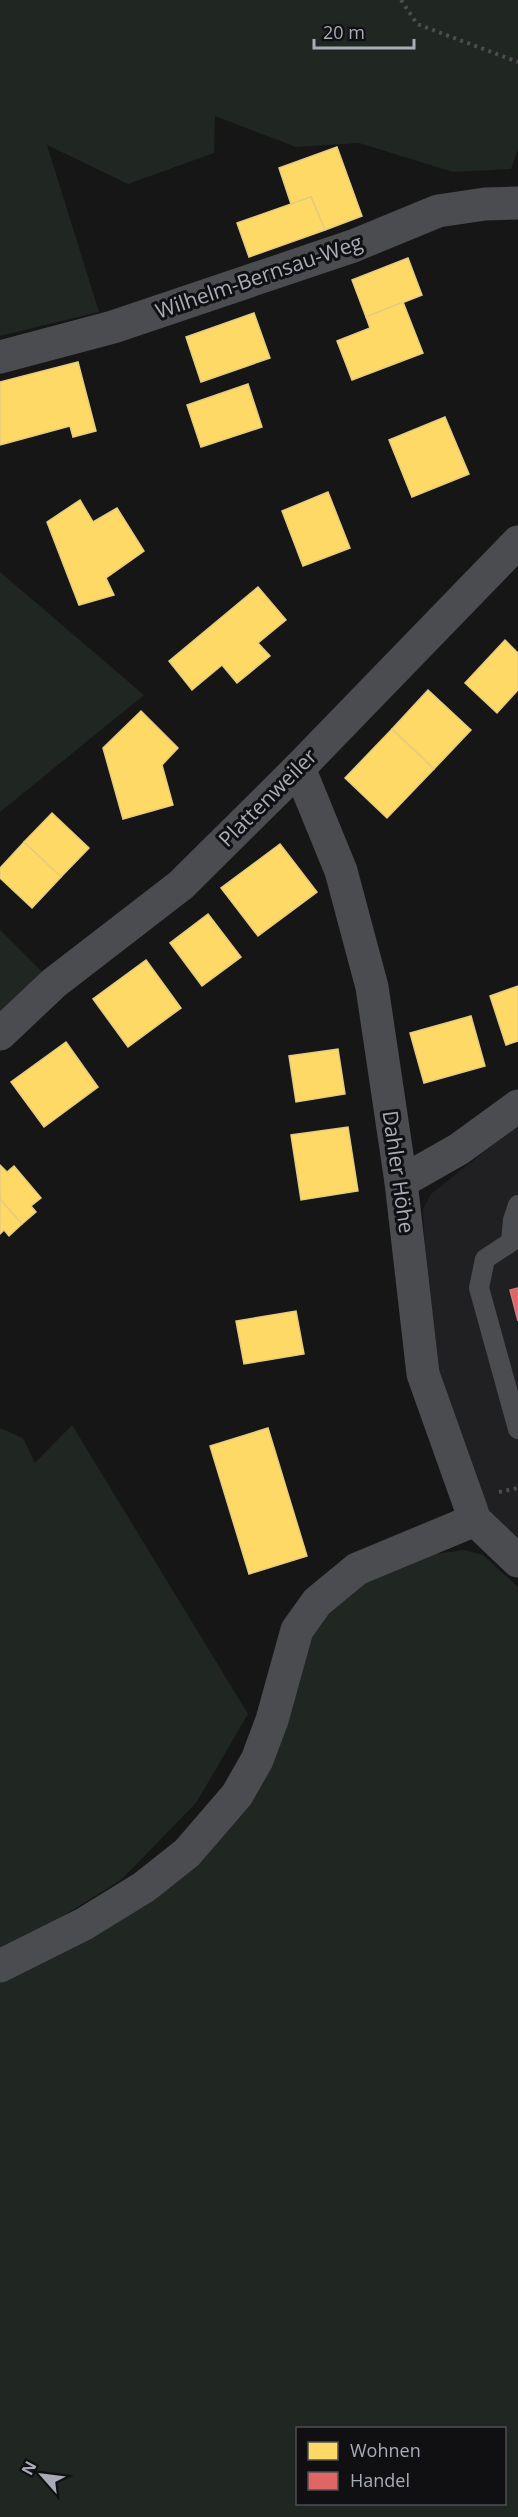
<svg xmlns="http://www.w3.org/2000/svg" width="518" height="2517" font-family="'Open Sans',sans-serif">
  <style>
    .built { fill: #202022 }
    .green { fill: #202621; fill-rule: evenodd }
    .homes { fill: #ffd966; stroke: #e5cc7e; stroke-width: 1.5 }
    .shops { fill: #e06666; stroke: #d07b7e; stroke-width: 1.5 }
    .lines { fill: none; stroke-linecap: round; stroke-linejoin: round }
    .path { stroke: #4c4d50; stroke-width: 4; stroke-dasharray: 3 4.5; stroke-linecap: butt }
    .service { stroke: #4b4c4f; stroke-width: 20 }
    .minor { stroke: #4b4c4f; stroke-width: 33 }
    .labels { text-anchor: middle; stroke-width: 6; stroke-linejoin: round; paint-order: stroke }
    .street-label { font-size: 21px; fill: #a9acb6; stroke: #101012 }
  </style>
  <rect width="100%" height="100%" fill="#161616"/>
  <polygon class="built" points="518,1125 518,1546 493,1518 439,1395 427,1291 423,1209 431,1194"/>
  <g class="green">
    <polygon points="0,0 518,0 518,149 511,169 453,172 359,143 296,147 215,116 214,153 128,184 47,145 99,312 0,336"/>
    <polygon points="0,572 144,695 0,812"/>
    <polygon points="0,930 45,975 0,1017"/>
    <polygon points="72,1425 248,1714 196,1803 121,1880 0,1955 0,1428 23,1438 35,1463"/>
    <path d="M 464,1550 L 483,1555 L 518,1587 L 518,2517 L 0,2517 L 0,1975 L 247,1795 L 307,1634 L 353,1588 L 400,1559 ZM 298,2428 L 504,2428 L 504,2504 L 298,2504 Z"/>
  </g>
  <g class="homes">
    <polygon points="337,147 362,216 325,230 311,197 291,204 279,168"/>
    <polygon points="311,197 325,230 249,257 237,223"/>
    <polygon points="408,258 422,295 366,317 352,280"/>
    <polygon points="403,302 423,353 352,380 337,341 370,328 366,317"/>
    <polygon points="254,313 270,358 201,382 186,337"/>
    <polygon points="78,362 96,431 73,437 70,426 0,445 0,382"/>
    <polygon points="248,384 262,427 201,447 187,405"/>
    <polygon points="445,417 469,474 412,497 389,440"/>
    <polygon points="328,492 350,548 303,566 282,511"/>
    <polygon points="80,500 93,522 117,508 144,551 106,578 114,595 79,605 47,522"/>
    <polygon points="258,587 286,620 258,643 270,656 237,683 222,665 192,690 169,661"/>
    <polygon points="505,640 518,653 518,690 497,713 465,683"/>
    <polygon points="428,690 471,730 434,769 392,729"/>
    <polygon points="141,711 178,748 162,765 173,805 123,819 103,748"/>
    <polygon points="392,729 434,769 387,818 345,778"/>
    <polygon points="52,813 89,848 61,877 24,842"/>
    <polygon points="24,842 61,877 32,908 0,878 0,868"/>
    <polygon points="280,844 317,892 258,936 221,888"/>
    <polygon points="208,914 241,957 202,986 170,943"/>
    <polygon points="146,960 181,1008 128,1047 93,999"/>
    <polygon points="518,986 518,1041 506,1045 490,996"/>
    <polygon points="471,1016 485,1066 424,1083 410,1033"/>
    <polygon points="66,1042 98,1087 44,1127 11,1082"/>
    <polygon points="338,1049 345,1094 296,1102 289,1056"/>
    <polygon points="348,1127 358,1191 301,1200 291,1135"/>
    <polygon points="0,1165 7,1172 14,1166 41,1198 31,1206 36,1212 22,1224 0,1199"/>
    <polygon points="0,1199 22,1224 9,1236 4,1230 0,1234"/>
    <polygon points="296,1311 304,1354 244,1364 236,1321"/>
    <polygon points="268,1428 307,1556 249,1574 210,1446"/>
  </g>
  <polygon class="shops" points="518,1288 518,1321 510,1290"/>
  <g class="lines">
    <g class="path">
      <polyline points="401,0 417,24 518,62"/>
      <polyline points="499,1492 518,1488"/>
    </g>
    <polyline class="service" points="518,1205 513,1220 511,1242 485,1259 479,1288 518,1429"/>
    <g class="minor">
      <polyline points="0,357 113,327 353,246 438,211 485,204 518,203"/>
      <polyline points="299,768 341,871 372,987 401,1182 423,1374 475,1520 518,1561"/>
      <polyline points="0,1034 54,983 181,885 299,768 518,542"/>
      <polyline points="401,1182 459,1149 518,1106"/>
      <polyline points="0,1966 84,1924 144,1887 187,1853 237,1795 257,1760 272,1720 297,1630 317,1602 357,1569 475,1520"/>
    </g>
  </g>
  <g class="labels">
    <g class="street-label">
      <text transform="translate(259 277) rotate(-19)" y="7">Wilhelm-Bernsau-Weg</text>
      <text transform="translate(268 798) rotate(-45)" y="7">Plattenweiler</text>
      <text transform="translate(398 1172) rotate(82)" y="7">Dahler Höhe</text>
    </g>
  </g>
  <rect x="296" y="2427" width="210" height="78" fill="#101012" stroke="#4d4e54" stroke-width="1.5"/>
  <rect x="308" y="2442" width="30" height="18" fill="#ffd966" stroke="#4d4e54" stroke-width="1.5"/>
  <text x="350" y="2457" font-size="18" fill="#a9acb6">Wohnen</text>
  <rect x="308" y="2472" width="30" height="18" fill="#e06666" stroke="#4d4e54" stroke-width="1.5"/>
  <text x="350" y="2487" font-size="18" fill="#a9acb6">Handel</text>
  <g transform="translate(42 2475) rotate(298)" stroke="#101012" stroke-width="4.5" paint-order="stroke">
  <path d="M0-4.5L10 22L0 15L-10 22Z" fill="#a9acb6"/>
  <text y="-9" font-size="16" font-weight="bold" text-anchor="middle" fill="#a9acb6">N</text>
  </g>
  <path d="M314 39v9h100v-9" fill="none" stroke="#a9acb6" stroke-width="3"/>
  <text x="323" y="39" font-size="18" fill="#a9acb6" stroke="#101012" stroke-width="4.5" paint-order="stroke">20 m</text>
</svg>
